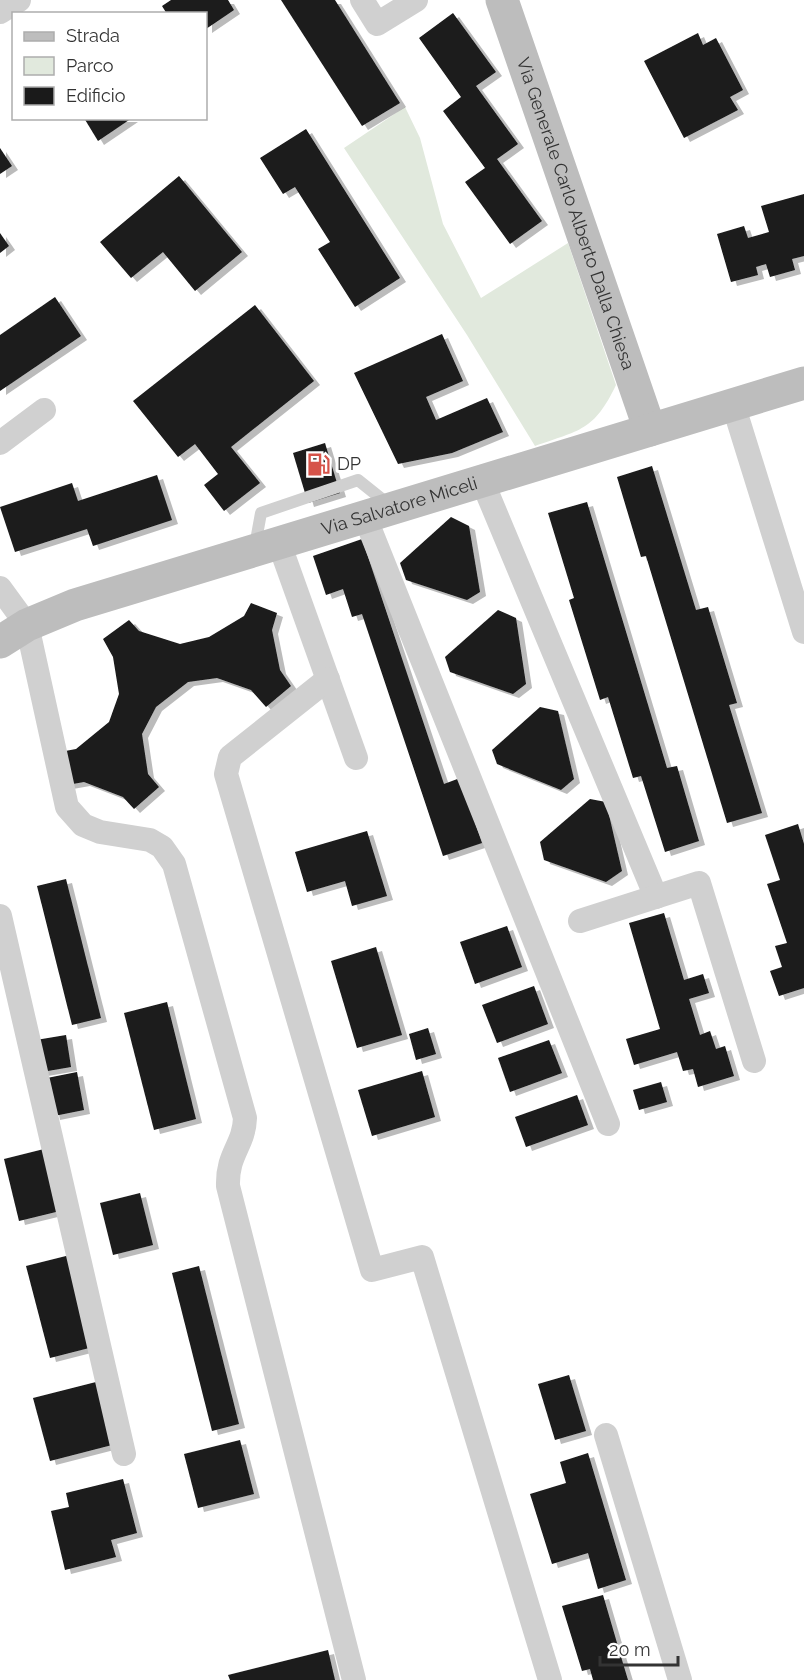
<svg xmlns="http://www.w3.org/2000/svg" width="804" height="1680" font-family="Raleway,sans-serif">
  <style>
    .green { fill: #e1e9dd }
    .building { fill: #1a1a1a; filter: url(#shadow) }
    .lines { fill: none; stroke-linecap: round; stroke-linejoin: round }
    .lane { stroke: #d0d0d0; stroke-width: 12 }
    .street { stroke: #d0d0d0; stroke-width: 24 }
    .secondary { stroke: #bdbdbd; stroke-width: 33 }
    .labels { text-anchor: middle; stroke-width: 6; stroke-linejoin: round; paint-order: stroke }
    .street-label { font-size: 18px; fill: #333; stroke: #fff }
    .poi-label { font-size: 18px; fill: #333; stroke: #fff; text-anchor: start }
  </style>
  <defs>
    <filter id="shadow"><feDropShadow dx="6" dy="4" stdDeviation="0" flood-color="#0004"/></filter>
  </defs>
  <rect width="100%" height="100%" fill="#fff"/>
  <path class="green" d="M 405,107 L 420,138 L 443,224 L 481,298 L 568,243 L 616,385 C 594,431 580,430 535,446 L 467,335 L 344,148 Z"/>
  <g class="building">
    <polygon points="171,0 228,0 234,10 206,29 206,14 167,14 162,6"/>
    <polygon points="281,0 335,0 400,103 362,126"/>
    <polygon points="453,13 496,72 476,86 518,144 497,159 542,221 510,244 465,182 485,168 443,111 461,97 419,38"/>
    <polygon points="698,33 703,45 716,38 743,90 730,97 738,110 684,138 644,61"/>
    <polygon points="84,118 132,118 98,141"/>
    <polygon points="306,129 400,278 355,307 318,249 330,242 295,187 283,194 260,158"/>
    <polygon points="0,148 12,166 0,174"/>
    <polygon points="179,176 242,252 195,291 163,252 131,278 100,242"/>
    <polygon points="804,194 804,256 792,259 795,270 770,277 766,264 756,267 758,275 731,282 717,234 744,226 748,238 769,232 761,206"/>
    <polygon points="0,233 9,246 0,253"/>
    <polygon points="55,297 81,336 0,391 0,335"/>
    <polygon points="255,305 314,381 231,447 260,483 224,511 204,485 218,474 195,444 178,457 133,401"/>
    <polygon points="442,334 463,381 426,397 436,420 487,398 503,432 452,453 398,464 354,373"/>
    <polygon points="325,443 340,493 308,503 293,453"/>
    <polygon points="652,466 696,610 708,607 737,703 729,705 762,813 727,823 646,556 641,557 617,477"/>
    <polygon points="157,475 172,520 93,546 87,529 15,552 0,507 72,483 78,501"/>
    <polygon points="587,502 667,768 677,766 699,841 665,852 641,776 633,778 608,697 600,700 569,600 574,598 548,513"/>
    <polygon points="451,517 469,526 480,592 467,600 406,580 400,563"/>
    <polygon points="362,539 444,784 460,778 482,843 443,856 362,614 352,617 343,589 326,595 313,556"/>
    <polygon points="251,603 277,613 272,630 280,670 291,686 266,707 251,690 217,678 188,682 156,707 142,734 148,774 159,787 134,809 123,797 84,782 67,785 60,752 76,749 109,722 119,694 113,657 103,639 129,620 139,631 180,644 209,637 244,616"/>
    <polygon points="498,610 516,618 526,684 513,694 450,672 445,657"/>
    <polygon points="540,707 558,711 574,779 561,790 497,764 492,750"/>
    <polygon points="590,799 606,802 622,871 606,882 544,860 540,842"/>
    <polygon points="798,824 804,844 804,988 779,996 770,971 782,967 775,946 787,943 767,884 780,880 765,835"/>
    <polygon points="367,831 387,896 352,906 345,881 307,892 295,852"/>
    <polygon points="66,879 101,1018 72,1025 37,886"/>
    <polygon points="664,913 684,980 703,974 709,993 689,999 700,1035 710,1031 716,1049 725,1046 734,1076 698,1087 693,1069 683,1071 677,1052 634,1065 626,1039 660,1029 629,923"/>
    <polygon points="507,926 522,967 475,984 460,942"/>
    <polygon points="376,947 402,1035 357,1048 331,961"/>
    <polygon points="534,986 548,1024 497,1043 482,1005"/>
    <polygon points="167,1002 196,1119 154,1130 124,1013"/>
    <polygon points="428,1028 436,1054 416,1060 409,1034"/>
    <polygon points="66,1035 71,1067 42,1072 36,1040"/>
    <polygon points="549,1040 562,1073 510,1092 498,1058"/>
    <polygon points="422,1071 435,1117 372,1136 358,1090"/>
    <polygon points="77,1072 84,1110 54,1116 47,1078"/>
    <polygon points="661,1082 667,1102 639,1110 633,1090"/>
    <polygon points="577,1095 588,1125 526,1147 515,1117"/>
    <polygon points="44,1149 60,1211 19,1221 4,1159"/>
    <polygon points="140,1193 153,1245 113,1255 100,1203"/>
    <polygon points="70,1255 93,1347 50,1358 26,1266"/>
    <polygon points="199,1266 239,1424 212,1431 172,1273"/>
    <polygon points="569,1375 586,1431 555,1440 538,1384"/>
    <polygon points="96,1382 112,1445 50,1461 33,1398"/>
    <polygon points="240,1440 254,1494 198,1508 184,1454"/>
    <polygon points="588,1453 626,1580 598,1589 588,1553 552,1564 530,1494 566,1483 560,1462"/>
    <polygon points="123,1479 137,1533 111,1540 116,1557 65,1570 51,1511 69,1507 66,1493"/>
    <polygon points="603,1595 622,1660 628,1680 593,1680 590,1669 582,1671 562,1606"/>
    <polygon points="328,1650 335,1680 230,1680 228,1675"/>
  </g>
  <g class="lines">
    <polyline class="lane" points="255,546 261,513 358,480 388,504"/>
    <g class="street">
      <polyline points="362,0 377,24 416,0"/>
      <polyline points="0,12 19,0"/>
      <polyline points="733,404 804,632"/>
      <polyline points="0,443 44,410"/>
      <polyline points="483,483 656,897"/>
      <polyline points="365,517 608,1124"/>
      <polyline points="279,543 356,758"/>
      <path d="M 0,588 L 27,625 L 67,807 L 83,825 L 100,832 L 150,840 L 162,847 L 174,864 L 245,1118 C 244,1146 227,1153 228,1186 L 354,1680"/>
      <polyline points="328,679 230,757 226,774 372,1270 422,1257 550,1680"/>
      <polyline points="0,916 124,1454"/>
      <polyline points="580,921 699,883 754,1061"/>
      <polyline points="606,1435 680,1680"/>
    </g>
    <g class="secondary">
      <path id="s1" d="M 502,0 L 650,430"/>
      <path id="s2" d="M 0,642 L 27,625 L 75,605 L 804,383"/>
    </g>
  </g>
  <defs>
    <symbol id="fuel-bare" viewBox="-9 -9 18 18"><path d="M-5.5-6h7V0h2V4h1.3V-2.5L3-4.5l.8-.8L6-3V5H2.5V1h-1V6h-7ZM-4.2-4.7v3.2H.2V-4.7Z" fill="#d65349" stroke="#fff" stroke-width="2.5" paint-order="stroke"/></symbol>
  </defs>
  <g fill-rule="evenodd">
    <use href="#fuel-bare" x="302" y="448" width="33" height="33"/>
  </g>
  <g class="labels">
    <g class="street-label">
      <text dy="6" stroke="none"><textPath href="#s1" startOffset="226">Via Generale Carlo Alberto Dalla Chiesa</textPath></text>
      <text dy="6" stroke="none"><textPath href="#s2" startOffset="423">Via Salvatore Miceli</textPath></text>
    </g>
    <g class="poi-label">
      <text x="337" y="470">DP</text>
    </g>
  </g>
  <rect x="12" y="12" width="195" height="108" fill="#ffffff" stroke="#adadad" stroke-width="1.5"/>
  <rect x="24" y="32" width="30" height="9" fill="#bdbdbd" stroke="#adadad" stroke-width="1.5"/>
  <text x="66" y="42" font-size="18" fill="#333333">Strada</text>
  <rect x="24" y="57" width="30" height="18" fill="#e1e9dd" stroke="#adadad" stroke-width="1.5"/>
  <text x="66" y="72" font-size="18" fill="#333333">Parco</text>
  <rect x="24" y="87" width="30" height="18" fill="#1a1a1a" stroke="#adadad" stroke-width="1.5"/>
  <text x="66" y="102" font-size="18" fill="#333333">Edificio</text>
  <path d="M600 1656v9h78v-9" fill="none" stroke="#333333" stroke-width="3"/>
  <text x="609" y="1656" font-size="18" fill="#333333" stroke="#ffffff" stroke-width="4.5" paint-order="stroke">20 m</text>
</svg>
